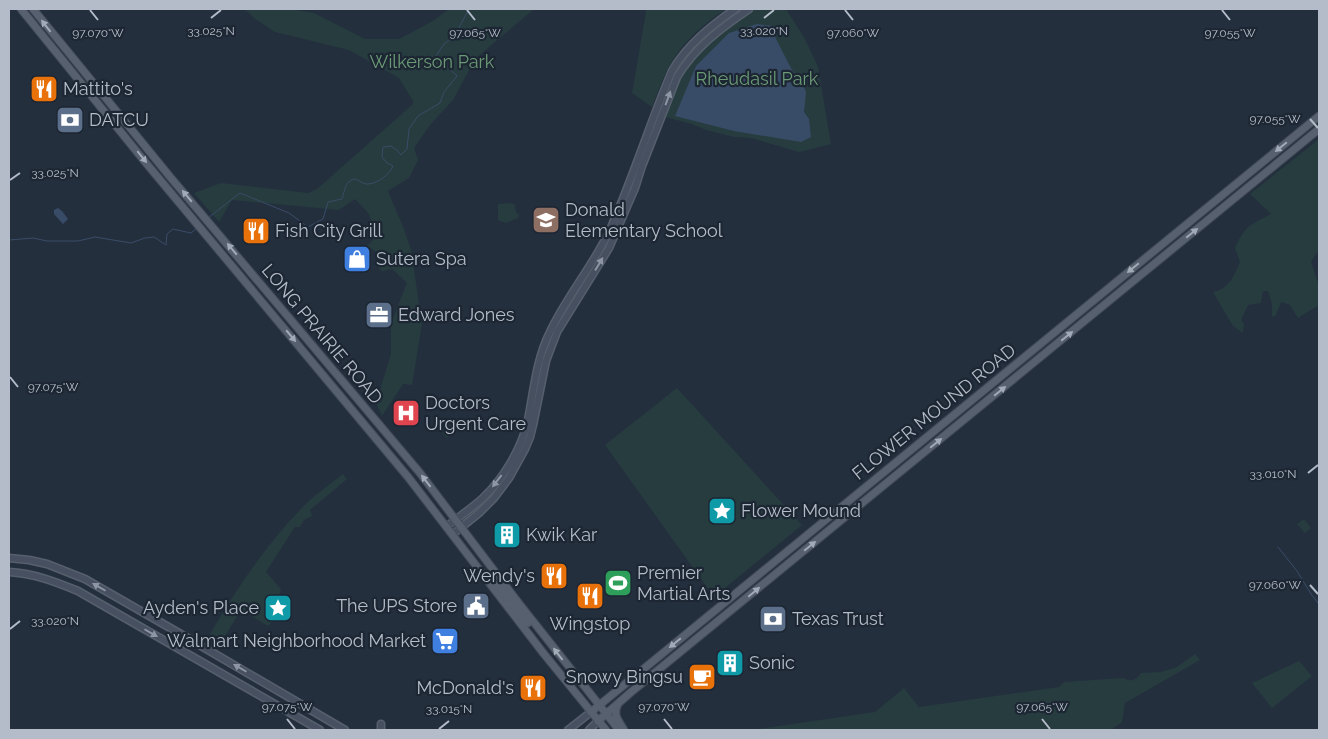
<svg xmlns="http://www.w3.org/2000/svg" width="1328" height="739" font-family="Raleway,sans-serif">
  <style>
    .green { fill: #263c3f }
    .water { fill: #394c67 }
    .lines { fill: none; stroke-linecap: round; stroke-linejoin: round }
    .stream { stroke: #394c67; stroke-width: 1 }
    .secondary-casing { stroke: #565f6c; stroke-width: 9 }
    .primary-casing { stroke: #414a57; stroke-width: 9 }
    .secondary { stroke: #465061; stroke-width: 6 }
    .primary { stroke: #56606e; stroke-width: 7 }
    .oneway { fill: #a1aab7 }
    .oneway2 { fill: #8e96a5 }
    .ticks { fill: none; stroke: #b4bcc9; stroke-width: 2 }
    .labels { text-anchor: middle; stroke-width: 4.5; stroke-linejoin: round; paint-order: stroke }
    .park-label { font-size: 18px; fill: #6b9a76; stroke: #1d2633 }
    .poi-label { font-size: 18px; fill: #b4bcc9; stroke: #1d2633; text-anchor: start }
    .street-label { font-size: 18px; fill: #b4bcc9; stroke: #1d2633 }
    .ticks-label { font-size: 12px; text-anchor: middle; fill: #b4bcc9; stroke: #1d2633; stroke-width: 4.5; stroke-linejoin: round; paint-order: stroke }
  </style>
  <rect width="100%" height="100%" fill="#242f3e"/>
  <g class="green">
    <polygon points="245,9 292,9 314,13 365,39 399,39 433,21 449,9 534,9 475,59 453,100 430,125 414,148 418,160 409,178 388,191 404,229 411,250 422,324 412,385 403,384 382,416 376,403 391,354 391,323 407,283 392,269 382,271 377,266 383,256 367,246 377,236 369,214 355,199 339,210 232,200 219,222 194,193 221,183 308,193 317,189 413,104 413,101 399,78 349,50 275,32 254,18"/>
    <path d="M 644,9 L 726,9 C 701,26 682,42 667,70 C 661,82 657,95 652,107 L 632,93 L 646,12 Z"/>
    <polygon points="753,9 786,9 805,39 818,67 831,144 799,152 751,138 734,137 706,130 692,124 665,117 676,88 684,72 707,42"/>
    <path d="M 1318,140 L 1319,142 L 1319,251 L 1315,255 L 1311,262 L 1319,286 L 1319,305 L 1298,318 L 1290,305 L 1281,302 L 1276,315 L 1272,317 L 1272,304 L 1268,291 L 1263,291 L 1261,303 L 1248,305 L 1241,320 L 1244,324 L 1243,333 L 1233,326 L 1213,292 C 1229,289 1234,276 1240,262 L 1235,248 C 1245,225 1250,225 1271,214 L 1250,194 Z"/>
    <polygon points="511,203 515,205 516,212 519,215 518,218 506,223 498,220 498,205 499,204"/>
    <polygon points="677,388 802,525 714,597 605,445"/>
    <path d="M 448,424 L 455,430 L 447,438 C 443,434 440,432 442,426 Z"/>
    <path d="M 343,474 L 347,479 L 310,510 L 312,516 L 304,520 L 300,527 L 295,527 L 266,572 L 281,589 C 278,597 280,600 284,607 L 268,626 L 241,610 L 217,649 L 205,643 C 232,595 263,548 301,509 C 313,496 329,485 343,474 Z"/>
    <polygon points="1304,519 1311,528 1305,533 1297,524"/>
    <path d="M 1195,654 L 1200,660 L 1125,703 L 1122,722 L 1111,730 L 751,730 L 875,712 L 904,688 L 919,707 L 1059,687 L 1064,682 L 1123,678 C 1132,682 1135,681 1141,673 L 1161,672 L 1177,667 Z"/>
    <polygon points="1299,661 1312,676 1272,708 1252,683"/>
  </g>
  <g class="water">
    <polygon points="757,24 772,26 775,37 792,70 801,80 806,92 804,112 809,119 811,137 801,142 734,131 675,116 696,66 729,33"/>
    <polygon points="58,208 62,211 68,219 63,224 54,214 54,210"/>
  </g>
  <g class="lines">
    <g class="stream">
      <path d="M 208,218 L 240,193 L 289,213 L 308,227 L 323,219 L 328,202 L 342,199 C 344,193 345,184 350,181 C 357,175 361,185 368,184 C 377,184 390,174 393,166 L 387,163 L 382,157 L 383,147 L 391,146 L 397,150 L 401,155 L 407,149 L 409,129 L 418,116 L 440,103 L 444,92 L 457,76 L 436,56 L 444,44 L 455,35 L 469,9"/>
      <polyline points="9,240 33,238 47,241 78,241 95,237 131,243 145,238 154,237 166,245 167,234 173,229 191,233 197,228"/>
      <polyline points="1278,547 1297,571 1311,594 1319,604"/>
    </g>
    <defs>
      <g id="secondary">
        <path d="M 447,526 C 459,517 472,508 483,498 C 504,478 522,448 528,420 C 534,390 536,360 550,332 C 567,296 593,266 610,230 C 633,178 650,123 672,71 C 687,45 711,26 735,9"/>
        <path d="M 453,534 L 479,513 L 494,498 L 509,478 L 525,449 L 530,437 L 533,425 L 546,361 L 557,332 L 609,248 L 635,188 L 642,166 L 677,77 C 695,47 721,28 749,9"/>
        <polyline points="9,558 29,560 47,564 85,579 179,633 345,730"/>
        <path d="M 9,572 C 33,573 56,582 78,591 L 320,730"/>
        <polyline points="381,724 381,730"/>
        <polyline points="568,730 591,712"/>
        <polyline points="589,730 598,721"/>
      </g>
      <g id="primary">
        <polyline points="21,9 146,163 408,477 544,654 606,730"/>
        <polyline points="33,9 171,178 420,473 517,601 619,730"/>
        <path d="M 497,585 C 504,593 506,599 517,601"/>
        <polyline points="506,604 512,605 514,606 528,623"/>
        <path d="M 618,704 C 612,715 619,721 624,730"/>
        <polyline points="591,712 1319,116"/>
        <polyline points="598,721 630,693 1319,129"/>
      </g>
    </defs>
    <use href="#secondary" class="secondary-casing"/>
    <use href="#primary" class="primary-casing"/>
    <use href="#secondary" class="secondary"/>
    <use href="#primary" class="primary"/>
  </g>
  <defs><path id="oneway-solid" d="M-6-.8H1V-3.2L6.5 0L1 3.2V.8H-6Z" transform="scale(1.25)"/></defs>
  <g class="oneway">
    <use href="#oneway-solid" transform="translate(46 26) rotate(-128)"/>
    <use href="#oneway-solid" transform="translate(1281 147) rotate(141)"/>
    <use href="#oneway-solid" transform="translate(142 157) rotate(51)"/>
    <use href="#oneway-solid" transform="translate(187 196) rotate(-130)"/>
    <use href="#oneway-solid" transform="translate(1192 233) rotate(-39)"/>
    <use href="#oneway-solid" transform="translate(232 249) rotate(-130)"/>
    <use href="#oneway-solid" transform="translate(1133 268) rotate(141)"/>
    <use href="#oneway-solid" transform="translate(291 336) rotate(50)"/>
    <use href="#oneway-solid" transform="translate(1067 336) rotate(-39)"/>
    <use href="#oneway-solid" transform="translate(1000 391) rotate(-39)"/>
    <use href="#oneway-solid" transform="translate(936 443) rotate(-39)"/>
    <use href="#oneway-solid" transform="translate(426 481) rotate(-128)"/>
    <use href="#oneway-solid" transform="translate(810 546) rotate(-39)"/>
    <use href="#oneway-solid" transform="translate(754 592) rotate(-40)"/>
    <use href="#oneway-solid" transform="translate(675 643) rotate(141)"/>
    <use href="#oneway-solid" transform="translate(558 654) rotate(-128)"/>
  </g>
  <g class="oneway2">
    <use href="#oneway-solid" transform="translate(668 98) rotate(-70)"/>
    <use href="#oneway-solid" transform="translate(599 264) rotate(-59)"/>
    <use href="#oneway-solid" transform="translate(497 481) rotate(128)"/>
    <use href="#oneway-solid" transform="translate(99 587) rotate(-150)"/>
    <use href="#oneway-solid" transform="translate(151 633) rotate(30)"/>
    <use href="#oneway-solid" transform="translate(240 668) rotate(-150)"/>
  </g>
  <path class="ticks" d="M 90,10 L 98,20M 467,10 L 475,20M 845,10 L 853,20M 1222,10 L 1230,20M 211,18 L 221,10M 764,18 L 774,10M 1310,119 L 1318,128M 10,180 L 20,173M 10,377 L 18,387M 1308,473 L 1318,465M 1310,585 L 1318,594M 10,629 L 20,621M 287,719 L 295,729M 664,719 L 672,729M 1042,719 L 1050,729M 439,729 L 449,721"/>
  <defs>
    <symbol id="restaurant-square" viewBox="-11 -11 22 22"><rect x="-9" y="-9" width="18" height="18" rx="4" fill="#e8710a" stroke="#1d2633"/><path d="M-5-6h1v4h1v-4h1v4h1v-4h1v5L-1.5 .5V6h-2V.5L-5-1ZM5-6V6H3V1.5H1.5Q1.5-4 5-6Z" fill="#fff"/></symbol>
    <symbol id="bank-square" viewBox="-11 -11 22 22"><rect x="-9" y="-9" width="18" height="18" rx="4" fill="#5c6f8a" stroke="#1d2633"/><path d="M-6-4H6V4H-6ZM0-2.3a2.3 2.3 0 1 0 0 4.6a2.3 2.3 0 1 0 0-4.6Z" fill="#fff"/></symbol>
    <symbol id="school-square" viewBox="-11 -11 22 22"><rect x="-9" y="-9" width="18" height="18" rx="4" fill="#8d6e63" stroke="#1d2633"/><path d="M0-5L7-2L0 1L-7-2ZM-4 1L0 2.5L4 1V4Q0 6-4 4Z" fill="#fff"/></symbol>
    <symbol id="shop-square" viewBox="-11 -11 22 22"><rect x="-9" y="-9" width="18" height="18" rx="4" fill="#3f7fe0" stroke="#1d2633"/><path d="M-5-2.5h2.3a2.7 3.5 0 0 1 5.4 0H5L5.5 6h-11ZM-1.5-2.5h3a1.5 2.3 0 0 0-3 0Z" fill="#fff"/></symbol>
    <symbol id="office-square" viewBox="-11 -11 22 22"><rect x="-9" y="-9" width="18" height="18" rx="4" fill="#5c6f8a" stroke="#1d2633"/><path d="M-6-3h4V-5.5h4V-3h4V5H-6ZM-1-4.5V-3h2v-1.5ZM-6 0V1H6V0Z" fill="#fff"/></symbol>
    <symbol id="hospital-square" viewBox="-11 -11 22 22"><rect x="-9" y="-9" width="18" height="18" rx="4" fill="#e0444e" stroke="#1d2633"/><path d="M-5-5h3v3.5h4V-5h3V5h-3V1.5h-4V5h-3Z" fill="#fff"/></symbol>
    <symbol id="sight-square" viewBox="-11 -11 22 22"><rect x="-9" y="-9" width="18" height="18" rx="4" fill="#0f9aa8" stroke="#1d2633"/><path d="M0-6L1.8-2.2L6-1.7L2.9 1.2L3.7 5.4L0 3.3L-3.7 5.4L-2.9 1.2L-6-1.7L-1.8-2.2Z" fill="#fff"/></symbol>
    <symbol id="building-square" viewBox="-11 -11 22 22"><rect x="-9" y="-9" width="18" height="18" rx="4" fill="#0f9aa8" stroke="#1d2633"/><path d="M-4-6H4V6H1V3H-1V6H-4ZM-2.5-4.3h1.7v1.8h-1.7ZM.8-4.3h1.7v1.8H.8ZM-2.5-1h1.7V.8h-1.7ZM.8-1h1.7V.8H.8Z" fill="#fff"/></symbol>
    <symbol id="stadium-square" viewBox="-11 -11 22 22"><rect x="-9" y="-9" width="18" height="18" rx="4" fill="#2e9e5b" stroke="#1d2633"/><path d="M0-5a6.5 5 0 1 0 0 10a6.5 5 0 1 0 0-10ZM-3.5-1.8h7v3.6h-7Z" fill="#fff"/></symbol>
    <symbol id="civic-square" viewBox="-11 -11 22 22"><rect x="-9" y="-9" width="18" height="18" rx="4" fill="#5c6f8a" stroke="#1d2633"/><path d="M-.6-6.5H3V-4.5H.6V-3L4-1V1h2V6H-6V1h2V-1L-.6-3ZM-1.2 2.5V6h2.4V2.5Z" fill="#fff"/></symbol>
    <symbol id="supermarket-square" viewBox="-11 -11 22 22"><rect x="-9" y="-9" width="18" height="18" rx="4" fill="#3f7fe0" stroke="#1d2633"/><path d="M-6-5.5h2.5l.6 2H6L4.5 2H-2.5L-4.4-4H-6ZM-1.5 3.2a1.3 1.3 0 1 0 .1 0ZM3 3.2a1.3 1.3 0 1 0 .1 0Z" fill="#fff"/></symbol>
    <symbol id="cafe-square" viewBox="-11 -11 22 22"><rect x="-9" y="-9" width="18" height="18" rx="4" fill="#e8710a" stroke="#1d2633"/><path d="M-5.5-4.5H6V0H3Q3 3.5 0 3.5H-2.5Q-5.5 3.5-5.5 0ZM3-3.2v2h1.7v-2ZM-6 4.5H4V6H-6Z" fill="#fff"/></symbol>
  </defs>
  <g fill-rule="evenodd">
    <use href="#restaurant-square" x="28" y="73" width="32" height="32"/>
    <use href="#bank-square" x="54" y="104" width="32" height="32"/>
    <use href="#school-square" x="530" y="204" width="32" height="32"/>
    <use href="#restaurant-square" x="240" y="215" width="32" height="32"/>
    <use href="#shop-square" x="341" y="243" width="32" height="32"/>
    <use href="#office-square" x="363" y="299" width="32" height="32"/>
    <use href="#hospital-square" x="390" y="397" width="32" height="32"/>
    <use href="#sight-square" x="706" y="495" width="32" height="32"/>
    <use href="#building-square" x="491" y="519" width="32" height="32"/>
    <use href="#restaurant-square" x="538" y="560" width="32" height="32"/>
    <use href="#stadium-square" x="602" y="567" width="32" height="32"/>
    <use href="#restaurant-square" x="574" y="580" width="32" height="32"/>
    <use href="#civic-square" x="460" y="590" width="32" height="32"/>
    <use href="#sight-square" x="262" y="592" width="32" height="32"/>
    <use href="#bank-square" x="757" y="603" width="32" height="32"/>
    <use href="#supermarket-square" x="429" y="625" width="32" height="32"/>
    <use href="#building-square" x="714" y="647" width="32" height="32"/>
    <use href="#cafe-square" x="686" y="661" width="32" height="32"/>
    <use href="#restaurant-square" x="517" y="672" width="32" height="32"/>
  </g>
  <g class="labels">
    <g class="park-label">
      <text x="432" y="68">Wilkerson Park</text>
      <text x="757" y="85">Rheudasil Park</text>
    </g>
    <g class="poi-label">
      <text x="63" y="95">Mattito's</text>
      <text x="89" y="126">DATCU</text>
      <text x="565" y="216">Donald<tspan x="565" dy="21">Elementary School</tspan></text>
      <text x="275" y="237">Fish City Grill</text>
      <text x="376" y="265">Sutera Spa</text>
      <text x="398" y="321">Edward Jones</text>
      <text x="425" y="409">Doctors<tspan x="425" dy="21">Urgent Care</tspan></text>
      <text x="741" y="517">Flower Mound</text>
      <text x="526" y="541">Kwik Kar</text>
      <text x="637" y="579">Premier<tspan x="637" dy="21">Martial Arts</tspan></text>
      <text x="535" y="582" text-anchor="end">Wendy's</text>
      <text x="457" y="612" text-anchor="end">The UPS Store</text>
      <text x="259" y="614" text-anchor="end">Ayden's Place</text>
      <text x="792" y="625">Texas Trust</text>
      <text x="590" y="630" text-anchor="middle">Wingstop</text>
      <text x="426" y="647" text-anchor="end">Walmart Neighborhood Market</text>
      <text x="749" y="669">Sonic</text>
      <text x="683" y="683" text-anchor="end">Snowy Bingsu</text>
      <text x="514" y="694" text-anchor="end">McDonald's</text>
    </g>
    <g class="street-label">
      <text transform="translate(322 334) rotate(50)" y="6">LONG PRAIRIE ROAD</text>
      <text transform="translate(934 412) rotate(-39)" y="6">FLOWER MOUND ROAD</text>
    </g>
  </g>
  <g class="ticks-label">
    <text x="211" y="35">33.025°N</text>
    <text x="764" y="35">33.020°N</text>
    <text x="853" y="37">97.060°W</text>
    <text x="1230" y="37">97.055°W</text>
    <text x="98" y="37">97.070°W</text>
    <text x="475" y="37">97.065°W</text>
    <text x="1275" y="123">97.055°W</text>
    <text x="55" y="177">33.025°N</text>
    <text x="53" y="391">97.075°W</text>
    <text x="1273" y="478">33.010°N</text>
    <text x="1275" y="589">97.060°W</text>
    <text x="55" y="625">33.020°N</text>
    <text x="287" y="711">97.075°W</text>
    <text x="664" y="711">97.070°W</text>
    <text x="1042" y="711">97.065°W</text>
    <text x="449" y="713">33.015°N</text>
  </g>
  <rect width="1328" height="739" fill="none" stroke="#b4bcc9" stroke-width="20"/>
</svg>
